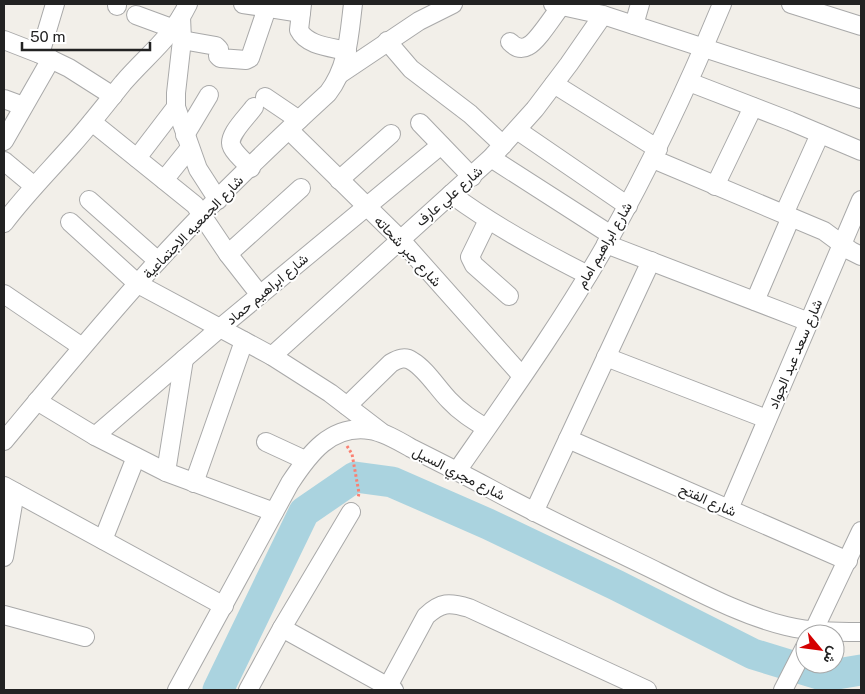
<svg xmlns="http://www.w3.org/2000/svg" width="865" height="694" font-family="'Public Sans',Vazirmatn,sans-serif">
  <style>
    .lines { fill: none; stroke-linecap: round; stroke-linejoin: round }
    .river { stroke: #aad3df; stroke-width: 31 }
    .minor-casing { stroke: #a9a9a9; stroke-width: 20 }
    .path { stroke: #fa8072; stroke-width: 3; stroke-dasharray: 2.5 2.5; stroke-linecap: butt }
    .minor { stroke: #fff; stroke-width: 18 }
    .labels { text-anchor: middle; stroke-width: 4; stroke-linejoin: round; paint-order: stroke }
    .street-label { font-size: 14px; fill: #222; stroke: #fff }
  </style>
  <rect width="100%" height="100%" fill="#f2efe9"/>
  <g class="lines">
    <polyline class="river" points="218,690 304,512 355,477 392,482 488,524 616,585 753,654 825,676 861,670"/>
    <defs>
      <g id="minor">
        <polyline points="243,4 301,13"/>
        <path d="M 302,4 L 299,30 C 307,46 331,47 347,51"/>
        <polyline points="553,4 603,15 861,99"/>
        <polyline points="791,4 861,26"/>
        <polyline points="117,6 117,4"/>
        <polyline points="136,15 174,29"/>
        <polyline points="181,17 182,40 176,93 176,107 198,169 218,200"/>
        <polyline points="634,25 640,4"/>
        <polyline points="4,40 40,54 69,68 113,96"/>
        <polyline points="182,40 216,46 219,49 218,56 220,58 246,60 250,58 267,8"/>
        <polyline points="387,41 411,69 470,114 503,145"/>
        <path d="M 510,42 C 515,47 521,50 528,46 C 537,42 554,15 561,6"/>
        <polyline points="40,54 55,4"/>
        <polyline points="340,74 419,21 453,4"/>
        <polyline points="689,82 790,121 861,151"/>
        <polyline points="554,84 658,149"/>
        <polyline points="265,97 299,120"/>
        <polyline points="4,99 23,106"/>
        <polyline points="92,122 195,205 228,254 260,295"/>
        <polyline points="420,123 472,177"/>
        <polyline points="289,130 400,239 522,376"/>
        <polyline points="517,130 628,206"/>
        <polyline points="185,135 209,95"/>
        <polyline points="4,141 51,59"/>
        <polyline points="137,158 176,107"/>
        <polyline points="491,158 611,235"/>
        <polyline points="653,159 824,231 851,251 861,256"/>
        <polyline points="4,161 34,186"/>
        <path d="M 251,168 C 245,162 236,155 232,147 C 226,136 248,116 254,107"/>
        <polyline points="164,180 189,149"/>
        <polyline points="339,180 391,134"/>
        <polyline points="715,186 753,107"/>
        <path d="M 451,194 C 494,226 540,251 588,275"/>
        <polyline points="89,200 158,261"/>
        <polyline points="784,214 820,134"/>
        <polyline points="488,220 470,257 474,265 509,296"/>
        <polyline points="70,222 138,284 272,356 330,393 381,432"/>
        <path d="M 4,223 C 25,195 49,171 72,145 C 90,125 106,104 123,83 C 147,55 171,39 188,4"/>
        <polyline points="606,244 809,322"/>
        <polyline points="228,254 301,188"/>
        <polyline points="4,294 82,347"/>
        <polyline points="755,301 791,217"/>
        <polyline points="272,356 491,158 535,109 569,64 603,15"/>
        <polyline points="606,357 767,419"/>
        <polyline points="37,401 95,436 166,472 274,512"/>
        <path d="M 347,406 L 391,363 C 398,359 405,356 412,361 C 426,369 438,389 449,400 C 460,412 473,420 486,428"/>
        <polyline points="95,436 220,328 441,145"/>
        <polyline points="568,439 848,561"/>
        <path d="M 4,441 C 54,381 104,320 157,262 C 211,203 269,147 328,93 C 348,67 349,36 353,4"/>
        <polyline points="266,442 305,460"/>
        <path d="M 457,471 C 509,396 562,322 607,243 C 651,165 688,86 722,4"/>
        <polyline points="166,472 184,359"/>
        <polyline points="194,483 244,341"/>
        <polyline points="4,486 224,606"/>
        <polyline points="729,509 861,200"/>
        <polyline points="534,512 651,261"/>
        <polyline points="103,540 136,457"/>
        <polyline points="4,557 15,492"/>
        <polyline points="4,615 85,637"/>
        <polyline points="282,628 394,690"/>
        <polyline points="812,634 861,531"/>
        <path d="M 177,690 L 290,483 C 309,454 331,424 370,430 C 384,432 399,441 411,448 C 437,461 463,474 489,488 C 544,518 601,544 658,572 C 699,592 741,615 786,626 C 811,632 836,632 861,632"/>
        <polyline points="248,690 282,628 351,512"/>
        <path d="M 386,690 L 426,616 C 441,602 449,602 469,608 L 647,690"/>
        <polyline points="783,690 805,647"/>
      </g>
    </defs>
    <use href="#minor" class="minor-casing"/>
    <polyline class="path" points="347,446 352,454 359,493 358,498"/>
    <use href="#minor" class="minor"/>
  </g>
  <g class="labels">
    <g class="street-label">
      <text transform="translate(449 196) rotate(-41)" y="5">شارع علي عارف</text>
      <text transform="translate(193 227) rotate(-46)" y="5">شارع الجمعيه الاجتماعية</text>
      <text transform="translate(604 245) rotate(-60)" y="5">شارع ابراهيم امام</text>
      <text transform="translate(408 251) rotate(47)" y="5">شارع جبر شحاته</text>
      <text transform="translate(267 289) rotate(-40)" y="5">شارع ابراهيم حماد</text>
      <text transform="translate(795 354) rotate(-67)" y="5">شارع سعد عبد الجواد</text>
      <text transform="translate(459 473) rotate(27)" y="5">شارع مجري السيل</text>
      <text transform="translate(708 500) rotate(24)" y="5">شارع الفتح</text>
    </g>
  </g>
  <rect width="865" height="694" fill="none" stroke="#222222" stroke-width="10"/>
  <g transform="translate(820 649) rotate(119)"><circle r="24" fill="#ffffff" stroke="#a7a7a7"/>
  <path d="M0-4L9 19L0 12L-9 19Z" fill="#d40000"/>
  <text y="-8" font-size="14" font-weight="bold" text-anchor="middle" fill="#222222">ش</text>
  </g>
  <path d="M22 42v8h128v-8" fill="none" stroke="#222222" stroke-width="2.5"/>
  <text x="30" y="42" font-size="15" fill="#222222" stroke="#ffffff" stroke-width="4" paint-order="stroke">50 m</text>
</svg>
